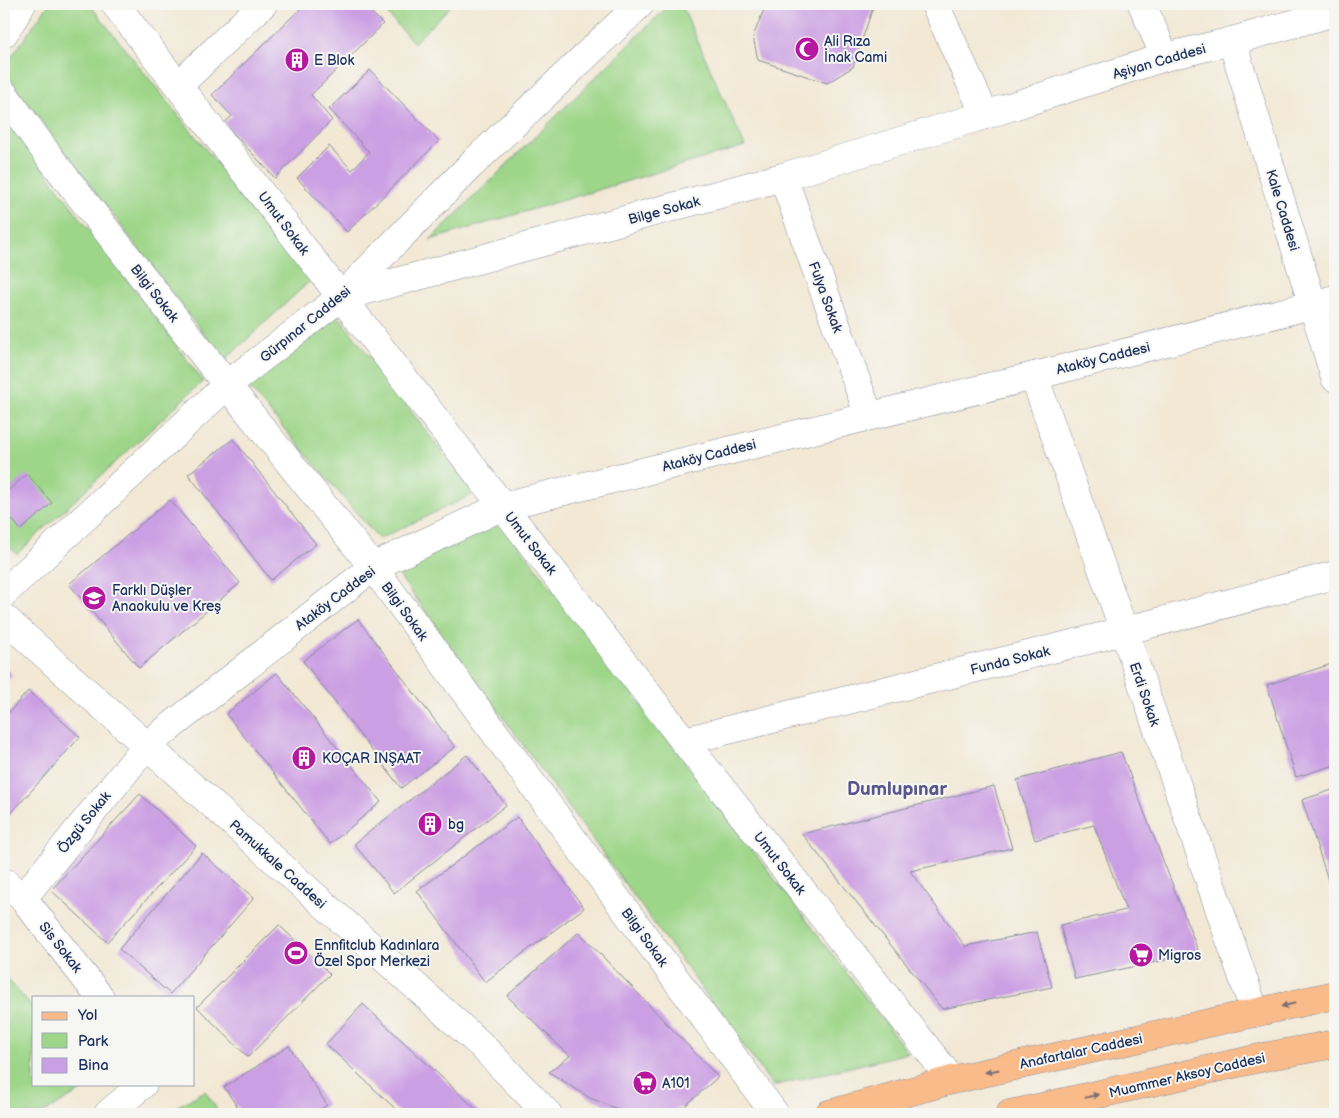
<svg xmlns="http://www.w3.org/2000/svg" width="1339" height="1118" font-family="'Balsamiq Sans',sans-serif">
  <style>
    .green { fill: #9ed689; stroke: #5c8274 }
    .building { fill: #cb9fe3 }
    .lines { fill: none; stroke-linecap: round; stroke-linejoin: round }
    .minor-casing { stroke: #868c99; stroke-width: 29 }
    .major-casing { stroke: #868c99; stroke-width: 29 }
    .minor { stroke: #fff; stroke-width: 28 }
    .major { stroke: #fabb8b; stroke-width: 28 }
    .oneway { fill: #7f6e72 }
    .labels { text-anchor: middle; stroke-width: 4; stroke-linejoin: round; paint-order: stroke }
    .poi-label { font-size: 14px; fill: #1b2f5e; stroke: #f6f6f2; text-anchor: start }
    .street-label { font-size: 14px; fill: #1b2f5e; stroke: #f6f6f2 }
    .district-label { font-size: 19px; font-weight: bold; fill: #59568d; stroke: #f6f6f2 }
  </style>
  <rect width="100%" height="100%" fill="#f6f6f2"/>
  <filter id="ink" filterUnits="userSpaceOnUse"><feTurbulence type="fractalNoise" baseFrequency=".02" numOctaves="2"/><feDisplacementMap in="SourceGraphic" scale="10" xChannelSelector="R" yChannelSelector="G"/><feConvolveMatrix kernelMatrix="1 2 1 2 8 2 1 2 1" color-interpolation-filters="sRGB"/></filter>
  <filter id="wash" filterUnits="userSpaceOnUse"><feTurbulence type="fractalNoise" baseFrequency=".0096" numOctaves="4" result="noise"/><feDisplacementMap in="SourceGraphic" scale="20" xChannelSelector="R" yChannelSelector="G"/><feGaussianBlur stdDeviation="1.12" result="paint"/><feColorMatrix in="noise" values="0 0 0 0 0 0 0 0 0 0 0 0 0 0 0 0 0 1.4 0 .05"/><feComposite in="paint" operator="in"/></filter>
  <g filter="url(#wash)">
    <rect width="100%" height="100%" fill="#f2e8d4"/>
    <g class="green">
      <polygon points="49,4 89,4 311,280 224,361 4,72 4,67"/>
      <polygon points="399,4 453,4 414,43 388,15"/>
      <polygon points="670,4 681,4 745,146 430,240"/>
      <polygon points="9,123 203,381 17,554 4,542 4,130"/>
      <polygon points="337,314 474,494 379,539 244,382"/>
      <polygon points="501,522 908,1053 773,1086 395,570"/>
      <polygon points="4,975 34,1009 34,1084 93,1084 42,1114 4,1114"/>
      <polygon points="205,1091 220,1114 164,1114"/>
    </g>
    <g id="blocks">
      <g class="building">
        <polygon points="305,4 363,4 383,24 311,95 332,120 275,178 224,123 232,116 212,95"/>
        <polygon points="766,4 874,4 853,67 827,83 758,60 753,37"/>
        <polygon points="370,70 439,141 347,232 297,178 329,146 352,170 369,152 329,109"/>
        <polygon points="233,439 316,544 271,580 188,474"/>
        <polygon points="27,474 52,503 21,530 4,510 4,494"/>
        <polygon points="170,500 240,583 139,668 69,584"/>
        <polygon points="358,619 455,747 401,788 303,661"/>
        <polygon points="1335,663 1335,765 1296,777 1267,685"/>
        <polygon points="4,668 12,675 4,684"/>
        <polygon points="277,673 381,802 330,844 226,714"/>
        <polygon points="28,691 80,737 4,821 4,718"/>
        <polygon points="1121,752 1199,953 1075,979 1060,925 1126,910 1094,825 1035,840 1017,780"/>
        <polygon points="467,755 506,805 394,893 354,844"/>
        <polygon points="994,786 1012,848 910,871 965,946 1037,932 1052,987 942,1009 802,834"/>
        <polygon points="1335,789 1335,891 1332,892 1302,800"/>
        <polygon points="140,794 196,846 107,942 51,890"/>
        <polygon points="517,817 584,908 485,982 417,891"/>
        <polygon points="202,853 254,898 170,994 119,949"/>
        <polygon points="279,925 330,974 248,1057 197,1007"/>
        <polygon points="579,932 718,1077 684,1107 653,1114 630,1114 590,1098 549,1072 570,1056 507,996"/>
        <polygon points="363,1004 481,1114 401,1114 326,1044"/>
        <polygon points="289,1046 327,1105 313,1114 242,1114 224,1087"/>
      </g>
    </g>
  </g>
  <g filter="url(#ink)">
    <use href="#blocks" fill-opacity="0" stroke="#868c99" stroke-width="1"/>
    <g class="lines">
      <defs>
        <g id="minor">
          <polyline points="115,4 684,741 952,1080"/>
          <polyline points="935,4 985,115"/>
          <polyline points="1142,4 1165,57"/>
          <polyline points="4,33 22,4"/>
          <polyline points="1232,41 1335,378"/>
          <polyline points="179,85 263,4"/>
          <polyline points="4,94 48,155 227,385 373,567 775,1114"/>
          <polyline points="783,177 869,416"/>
          <polyline points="341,297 783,177 985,115 1165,57 1232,41 1335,12"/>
          <polyline points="1034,376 1124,631 1255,1013"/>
          <polyline points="4,593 227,385 341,297 471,165 640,4"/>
          <polyline points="4,618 480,1044 548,1114"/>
          <polyline points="684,741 1124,631 1335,575"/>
          <polyline points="4,882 23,898 100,997"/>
          <polyline points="23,898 146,746 373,567 503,506 1034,376 1335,299"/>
          <polyline points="108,1114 143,1084"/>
        </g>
        <g id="major">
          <polyline points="829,1114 952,1080 1335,995"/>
          <polyline points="1010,1114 1269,1056 1335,1044"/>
        </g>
      </defs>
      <use href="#minor" class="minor-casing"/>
      <use href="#major" class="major-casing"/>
      <use href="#minor" class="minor"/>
      <use href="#major" class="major"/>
    </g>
    <defs><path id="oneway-solid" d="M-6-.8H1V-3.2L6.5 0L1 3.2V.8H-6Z" transform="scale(1.25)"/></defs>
    <g class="oneway">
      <use href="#oneway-solid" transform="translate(1288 1005) rotate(167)"/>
      <use href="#oneway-solid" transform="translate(992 1071) rotate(168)"/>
      <use href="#oneway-solid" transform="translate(1092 1096) rotate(-13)"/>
    </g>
  </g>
  <defs>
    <symbol id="mosque-disc" viewBox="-11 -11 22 22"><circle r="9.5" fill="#b5179e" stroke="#f6f6f2"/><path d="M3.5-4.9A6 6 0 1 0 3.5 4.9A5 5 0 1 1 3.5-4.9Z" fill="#fff"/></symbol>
    <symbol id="building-disc" viewBox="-11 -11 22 22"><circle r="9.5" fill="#b5179e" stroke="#f6f6f2"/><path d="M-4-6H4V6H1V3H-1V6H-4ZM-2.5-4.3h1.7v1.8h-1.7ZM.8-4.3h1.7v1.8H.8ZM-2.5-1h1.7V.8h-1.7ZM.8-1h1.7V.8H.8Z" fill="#fff"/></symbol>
    <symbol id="school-disc" viewBox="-11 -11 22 22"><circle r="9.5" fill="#b5179e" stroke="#f6f6f2"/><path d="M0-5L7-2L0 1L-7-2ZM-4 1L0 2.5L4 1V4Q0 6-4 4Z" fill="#fff"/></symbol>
    <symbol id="stadium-disc" viewBox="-11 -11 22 22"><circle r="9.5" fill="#b5179e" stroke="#f6f6f2"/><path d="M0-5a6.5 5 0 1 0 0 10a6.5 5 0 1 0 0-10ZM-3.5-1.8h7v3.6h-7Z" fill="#fff"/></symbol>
    <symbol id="supermarket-disc" viewBox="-11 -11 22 22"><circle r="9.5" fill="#b5179e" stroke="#f6f6f2"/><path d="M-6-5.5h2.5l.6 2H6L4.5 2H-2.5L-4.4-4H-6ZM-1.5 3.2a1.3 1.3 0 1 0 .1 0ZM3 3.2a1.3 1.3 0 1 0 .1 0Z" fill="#fff"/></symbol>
  </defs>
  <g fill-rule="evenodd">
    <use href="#mosque-disc" x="793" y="35" width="28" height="28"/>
    <use href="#building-disc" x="283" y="46" width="28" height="28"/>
    <use href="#school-disc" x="80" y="584" width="28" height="28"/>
    <use href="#building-disc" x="290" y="744" width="28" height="28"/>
    <use href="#building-disc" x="416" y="810" width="28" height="28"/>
    <use href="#stadium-disc" x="282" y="939" width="28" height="28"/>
    <use href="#supermarket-disc" x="1127" y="941" width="28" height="28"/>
    <use href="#supermarket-disc" x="631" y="1069" width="28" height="28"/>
  </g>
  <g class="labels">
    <g class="poi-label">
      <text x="824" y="46">Ali Rıza<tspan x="824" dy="16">İnak Cami</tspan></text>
      <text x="314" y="65">E Blok</text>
      <text x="112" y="595">Farklı Düşler<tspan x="112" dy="16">Anaokulu ve Kreş</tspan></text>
      <text x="322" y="763">KOÇAR INŞAAT</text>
      <text x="448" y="829">bg</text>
      <text x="314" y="950">Ennfitclub Kadınlara<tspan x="314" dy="16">Özel Spor Merkezi</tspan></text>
      <text x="1158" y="960">Migros</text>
      <text x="662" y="1088">A101</text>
    </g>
    <g class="street-label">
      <text transform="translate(1159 61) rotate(-16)" y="5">Aşiyan Caddesi</text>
      <text transform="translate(664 210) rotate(-15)" y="5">Bilge Sokak</text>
      <text transform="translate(1283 210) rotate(73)" y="5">Kale Caddesi</text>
      <text transform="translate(284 223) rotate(53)" y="5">Umut Sokak</text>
      <text transform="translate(155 293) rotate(52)" y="5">Bilgi Sokak</text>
      <text transform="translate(826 297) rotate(70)" y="5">Fulya Sokak</text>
      <text transform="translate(305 324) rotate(-39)" y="5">Gürpınar Caddesi</text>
      <text transform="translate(1103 358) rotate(-14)" y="5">Ataköy Caddesi</text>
      <text transform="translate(709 455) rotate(-14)" y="5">Ataköy Caddesi</text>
      <text transform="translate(531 543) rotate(52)" y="5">Umut Sokak</text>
      <text transform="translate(335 598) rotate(-37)" y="5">Ataköy Caddesi</text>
      <text transform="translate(405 611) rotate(54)" y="5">Bilgi Sokak</text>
      <text transform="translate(1010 660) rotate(-14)" y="5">Funda Sokak</text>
      <text transform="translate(1145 694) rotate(71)" y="5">Erdi Sokak</text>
      <text transform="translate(84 822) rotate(-51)" y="5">Özgü Sokak</text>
      <text transform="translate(780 863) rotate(52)" y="5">Umut Sokak</text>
      <text transform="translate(278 864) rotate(42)" y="5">Pamukkale Caddesi</text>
      <text transform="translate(645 937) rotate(54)" y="5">Bilgi Sokak</text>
      <text transform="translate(61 947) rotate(52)" y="5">Sis Sokak</text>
      <text transform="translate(1081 1051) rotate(-12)" y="5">Anafartalar Caddesi</text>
      <text transform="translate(1187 1075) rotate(-13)" y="5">Muammer Aksoy Caddesi</text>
    </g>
    <g class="district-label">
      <text x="897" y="795">Dumlupınar</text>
    </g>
  </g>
  <rect width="1339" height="1118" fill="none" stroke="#f6f6f2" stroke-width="20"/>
  <rect x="32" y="996" width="162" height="90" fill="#f6f6f2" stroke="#9ea6b7"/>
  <rect x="42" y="1012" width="25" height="8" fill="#fabb8b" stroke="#9ea6b7"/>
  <text x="78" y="1020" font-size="15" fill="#1b2f5e">Yol</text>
  <rect x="42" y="1033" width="25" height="15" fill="#9ed689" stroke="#9ea6b7"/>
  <text x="78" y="1046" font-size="15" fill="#1b2f5e">Park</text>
  <rect x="42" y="1058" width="25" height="15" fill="#cb9fe3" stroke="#9ea6b7"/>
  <text x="78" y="1070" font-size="15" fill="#1b2f5e">Bina</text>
</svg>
